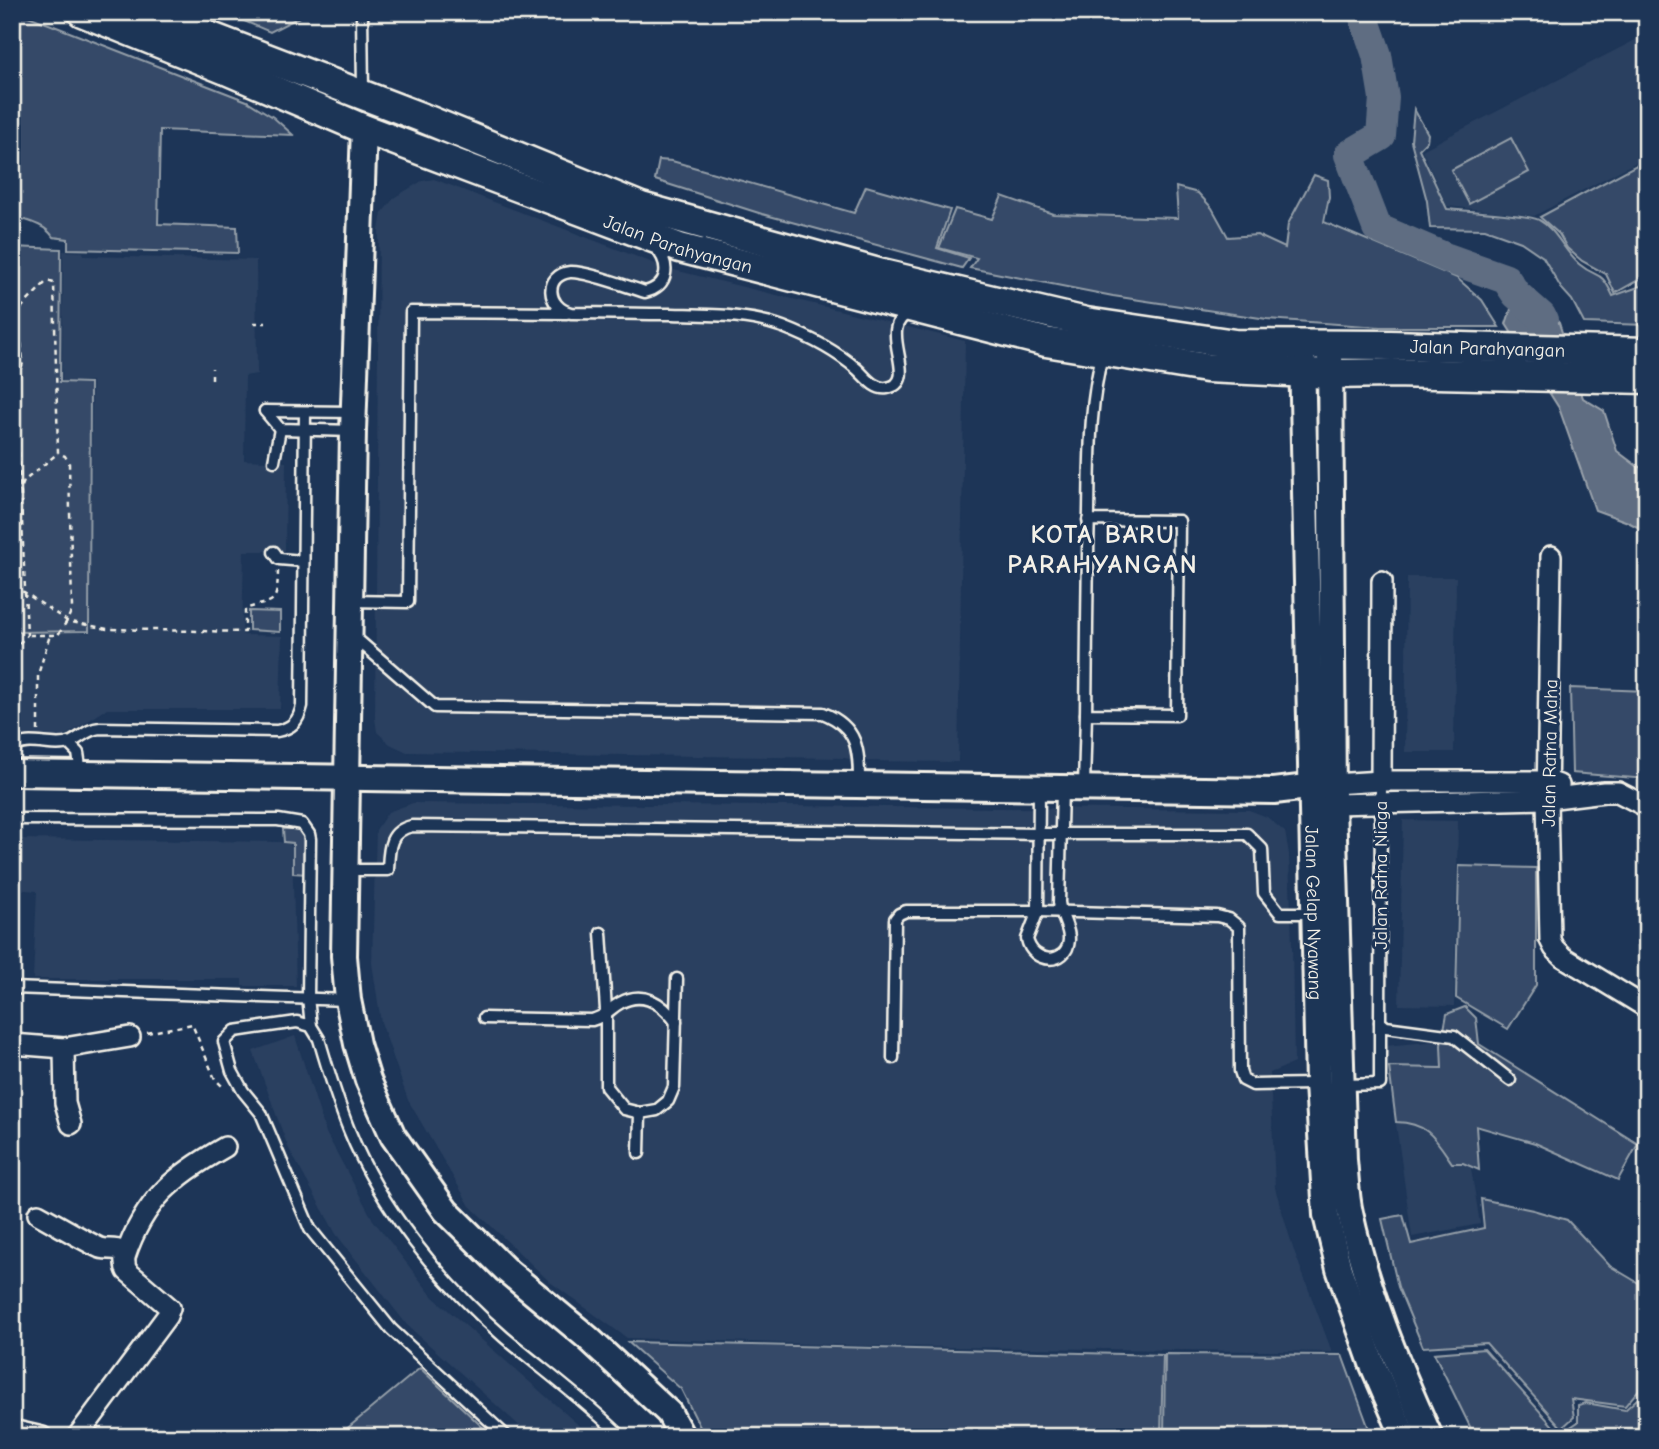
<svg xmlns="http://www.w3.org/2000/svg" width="1659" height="1449" font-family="'Comic Neue',sans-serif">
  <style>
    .built { fill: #2a4060 }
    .green { fill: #354a67; stroke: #949ea8; stroke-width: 2 }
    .water { fill: #5e6d82; stroke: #9aa2ab; stroke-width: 2 }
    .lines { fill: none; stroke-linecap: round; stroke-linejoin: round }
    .river { stroke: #5e6d82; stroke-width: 30 }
    .service-casing { stroke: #f4f1e8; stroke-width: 15 }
    .minor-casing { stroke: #f4f1e8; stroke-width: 24 }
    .tertiary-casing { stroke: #f4f1e8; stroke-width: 30 }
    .secondary-casing { stroke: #f4f1e8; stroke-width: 33 }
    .path { stroke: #f4f1e8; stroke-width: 2.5; stroke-dasharray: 5 5; stroke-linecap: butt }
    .service { stroke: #1d3557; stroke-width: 10 }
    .minor { stroke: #1d3557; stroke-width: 19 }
    .tertiary { stroke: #1d3557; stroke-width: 24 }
    .secondary { stroke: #1d3557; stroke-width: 28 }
    .labels { text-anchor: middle; stroke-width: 6; stroke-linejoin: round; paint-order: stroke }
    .street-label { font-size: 19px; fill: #f4f1e8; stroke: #1d3557 }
    .district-label { font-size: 26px; font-weight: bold; letter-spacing: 2px; fill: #f4f1e8; stroke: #1d3557 }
  </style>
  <rect width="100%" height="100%" fill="#1d3557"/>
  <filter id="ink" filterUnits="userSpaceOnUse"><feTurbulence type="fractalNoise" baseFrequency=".0143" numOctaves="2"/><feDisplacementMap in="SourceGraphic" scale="14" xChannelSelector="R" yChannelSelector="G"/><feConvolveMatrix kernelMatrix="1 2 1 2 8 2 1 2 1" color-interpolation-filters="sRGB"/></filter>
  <g filter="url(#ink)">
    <g class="built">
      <polygon points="1647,34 1647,161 1644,158 1534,216 1447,206 1422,150"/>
      <polygon points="434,179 666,268 965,341 958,762 859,761 845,758 407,752 390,744 377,732 375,718 379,230 382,213 395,197 422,181"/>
      <polygon points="63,251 83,252 84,256 256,260 257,374 245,376 244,460 286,462 285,551 244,551 242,635 282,636 280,709 107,709 60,739 12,739 12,595 14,633 90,633 92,381 62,381"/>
      <polygon points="1407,577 1456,577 1454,752 1405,752"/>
      <polygon points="413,803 1249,810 1267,817 1285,832 1289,854 1292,945 1294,1063 1270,1073 1275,1188 1293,1248 1332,1352 872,1346 627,1338 550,1282 470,1206 408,1100 381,1022 372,963 376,830 388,812"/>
      <polygon points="1403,820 1458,821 1454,1006 1399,1005"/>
      <polygon points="15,839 280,842 290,844 292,847 296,986 242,986 242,979 33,979 37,891 15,889"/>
      <polygon points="295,1036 326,1133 373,1220 433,1297 592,1437 532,1437 407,1325 336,1234 288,1147 253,1051"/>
      <polygon points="1450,1040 1480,1224 1412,1237 1385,1046"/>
    </g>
    <g class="green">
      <path d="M 12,12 L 18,12 L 247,101 L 273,117 L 293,135 L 160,130 L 158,224 L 237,227 L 238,253 L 68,249 L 68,239 L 53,237 C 45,224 27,221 12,216 Z"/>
      <polygon points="223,12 309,12 270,32"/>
      <path d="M 1414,109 L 1428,134 L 1427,141 L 1419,149 L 1447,209 C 1463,211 1529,214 1539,220 C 1556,229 1564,251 1579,264 C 1598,280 1600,268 1613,296 L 1647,284 L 1647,325 L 1584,323 L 1572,300 L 1561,288 L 1543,257 L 1521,242 L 1485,229 L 1430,228 L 1427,201 L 1411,141 Z"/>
      <polygon points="1511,138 1529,172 1469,204 1451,170"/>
      <polygon points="659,160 672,161 854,213 866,186 950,210 937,248 969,258 962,268 762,214 655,180"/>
      <polygon points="1642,162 1647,170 1647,275 1615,293 1606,274 1582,261 1567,248 1559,234 1540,217"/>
      <polygon points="1314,175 1328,180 1329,197 1324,222 1457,278 1482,300 1499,327 1380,327 1267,319 1113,296 970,268 977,258 939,248 955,209 992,219 1002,196 1053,214 1178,218 1176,187 1198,193 1212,208 1228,237 1257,235 1285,248 1288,224"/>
      <polygon points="12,247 61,249 60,382 90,383 89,631 15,632 15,595 12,589"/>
      <polygon points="249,611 280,612 280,632 249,630"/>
      <polygon points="1570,688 1647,691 1647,779 1572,773"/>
      <polygon points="283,829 298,829 308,838 307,874 293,873 293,843 284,842"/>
      <polygon points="1459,866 1536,868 1536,985 1508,1029 1456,998"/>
      <path d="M 1465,1007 L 1476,1018 L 1479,1044 L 1638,1144 L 1618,1180 L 1535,1143 L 1476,1126 L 1479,1170 L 1463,1163 L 1452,1163 C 1435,1138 1428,1123 1396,1122 L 1389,1067 L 1442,1068 L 1441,1045 L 1447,1014 Z"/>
      <polygon points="1481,1199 1533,1210 1567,1220 1610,1266 1647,1288 1647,1380 1625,1406 1571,1399 1574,1417 1562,1428 1486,1343 1423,1347 1398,1287 1382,1219 1403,1215 1411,1244 1484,1228"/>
      <polygon points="628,1342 1163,1355 1161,1437 705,1437 681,1389"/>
      <polygon points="1484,1349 1560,1434 1578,1422 1578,1405 1586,1403 1625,1410 1647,1390 1647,1437 1475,1437 1434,1353"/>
      <polygon points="1165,1354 1342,1355 1372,1437 1164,1437"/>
      <polygon points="420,1368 493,1437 338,1436"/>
    </g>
    <polygon class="water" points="1529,288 1539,297 1559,323 1583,398 1604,411 1617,451 1637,466 1647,470 1647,532 1628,522 1595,510 1559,408 1506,324 1516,294"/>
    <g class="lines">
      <polyline class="river" points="1362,12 1377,55 1384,98 1381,136 1349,155 1377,228 1447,258 1506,279 1516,294 1541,316 1543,320"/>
      <defs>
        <g id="service">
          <polyline points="362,12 363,92"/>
          <path d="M 655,247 C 671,264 669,286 645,292 C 628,287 586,271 570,272 C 544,275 546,307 571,313 C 604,313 638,314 672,314 C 709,315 748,314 783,327 C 809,337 836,351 857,369 C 865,376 874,390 887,388 C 923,382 873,326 911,312"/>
          <polyline points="265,411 280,429 353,431"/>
          <polyline points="265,411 354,412"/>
          <polyline points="274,461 280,429"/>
          <path d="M 1088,520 L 1179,521 L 1177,715 L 1086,714 C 1087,646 1087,579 1089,511 C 1090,458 1089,404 1103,352"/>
          <polyline points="274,552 279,559 303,561"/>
          <polyline points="350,601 408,602 411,312 567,313"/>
          <path d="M 352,635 L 435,707 L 823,713 C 858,727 859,750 859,783"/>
          <polyline points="68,743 78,753 81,773"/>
          <path d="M 12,749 C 26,735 52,749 69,743 C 81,738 87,729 100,728 L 277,731 C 292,728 298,722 302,706 L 305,412"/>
          <polyline points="1381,781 1380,1022 1386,1027 1454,1036 1510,1080"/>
          <polyline points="1084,786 1086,714"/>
          <path d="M 1039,790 L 1038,911 L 1027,939 C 1032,964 1067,966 1069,940 C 1070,928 1060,915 1059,902 L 1062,790"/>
          <polyline points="12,819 278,820 302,824 309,834 310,839 308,997 311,1026"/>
          <path d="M 345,870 L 388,870 C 389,850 388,831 412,826 L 1039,834 L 1247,834 L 1262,849 L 1264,893 L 1280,913 L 1314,913"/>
          <polyline points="601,933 606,1010 606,1087 624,1109 640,1113 657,1110 668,1101 674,1087 677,979"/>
          <polyline points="12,988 347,1000"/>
          <path d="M 484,1018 L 592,1020 C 609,1015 607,1010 620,1003 C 643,990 662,1003 676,1022"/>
          <polyline points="893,1058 895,919 899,914 906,911 1038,911 1217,916 1229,919 1239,927 1240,1071 1243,1080 1253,1085 1316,1084"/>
          <polyline points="1344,1085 1380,1084 1380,1022"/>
          <polyline points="639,1153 640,1113"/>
          <path d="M 507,1437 L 391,1329 L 310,1229 L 261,1113 L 243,1091 L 232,1071 L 224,1042 L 235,1031 L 297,1022 L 311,1026 L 319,1039 C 328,1070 337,1100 349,1130 C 381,1209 440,1281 504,1337 C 543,1370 585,1400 622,1437"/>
        </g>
        <g id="minor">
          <polyline points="1551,556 1547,799 1550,940 1554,948 1563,957 1647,1008"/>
          <polyline points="1381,781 1382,581"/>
          <polyline points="1333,784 1381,781 1548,781 1559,785"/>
          <polyline points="1333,804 1547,799 1604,792 1618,792 1647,807"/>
          <polyline points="12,1044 64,1048 130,1037"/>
          <polyline points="64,1048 65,1103 71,1124"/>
          <path d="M 38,1214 C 58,1225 78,1237 98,1247 C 105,1251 114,1247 121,1251 C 127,1255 123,1264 127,1271 L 170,1308 L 167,1316 L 77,1437"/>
          <path d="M 125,1257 C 144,1200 174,1176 225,1147"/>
          <polyline points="12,1430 42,1437"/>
        </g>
        <g id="tertiary">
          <polyline points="364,129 353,431 344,956 348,1000 357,1044 368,1080 393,1136 446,1211 506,1270 588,1338 669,1413 682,1437"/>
          <path d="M 1330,346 L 1333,804 L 1344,1160 C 1346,1178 1346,1196 1350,1213 C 1367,1291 1397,1364 1430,1437"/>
          <path id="s1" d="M 1302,353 L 1318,1084 L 1326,1215 L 1339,1269 L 1372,1363 L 1404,1437"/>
          <polyline points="12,773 1274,791 1333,784"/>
        </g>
        <g id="secondary">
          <path id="s2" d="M 82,12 L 226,70 L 364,129 L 680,248 L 1046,342 L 1206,368 L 1331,374 L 1392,373 L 1647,379"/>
          <path id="s3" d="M 146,12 L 423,118 L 641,207 L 882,274 L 1086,322 L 1235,344 L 1391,345 L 1647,352"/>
        </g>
      </defs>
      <use href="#service" class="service-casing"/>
      <use href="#minor" class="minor-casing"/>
      <use href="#tertiary" class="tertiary-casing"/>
      <use href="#secondary" class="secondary-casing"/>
      <g class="path">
        <polyline points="253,323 266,323"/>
        <polyline points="212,379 212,368"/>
        <path d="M 12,590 L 24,592 L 67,621 L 107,629 L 245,632 L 245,609 C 275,599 277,607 278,571"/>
        <polyline points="29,635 58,635 67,621 72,609 69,463 65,456 58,453"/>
        <polyline points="12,651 27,635 16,384 23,363 19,317 22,307 47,281 54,283 58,453 24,481 20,492"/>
        <polyline points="38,731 38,675 50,635"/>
        <polyline points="147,1033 192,1024 215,1079 225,1089"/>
      </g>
      <use href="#service" class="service"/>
      <use href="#minor" class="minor"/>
      <use href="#tertiary" class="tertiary"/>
      <use href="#secondary" class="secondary"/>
    </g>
  </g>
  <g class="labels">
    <g class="street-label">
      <text dy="7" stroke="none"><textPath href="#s2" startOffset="640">Jalan Parahyangan</textPath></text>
      <text dy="7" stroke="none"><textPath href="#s3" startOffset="1395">Jalan Parahyangan</textPath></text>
      <text transform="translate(1549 753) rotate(-89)" y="7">Jalan Ratna Maha</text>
      <text transform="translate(1380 875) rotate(-90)" y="7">Jalan Ratna Niaga</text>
      <text dy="7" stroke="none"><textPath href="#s1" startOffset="560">Jalan Gelap Nyawang</textPath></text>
    </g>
    <g class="district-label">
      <text x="1103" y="543">KOTA BARU<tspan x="1103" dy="30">PARAHYANGAN</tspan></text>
    </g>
  </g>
  <rect width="1659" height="1449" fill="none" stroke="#1d3557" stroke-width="42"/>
  <rect x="21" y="21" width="1617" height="1407" fill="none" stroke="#f4f1e8" stroke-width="2.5" filter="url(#ink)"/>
</svg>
